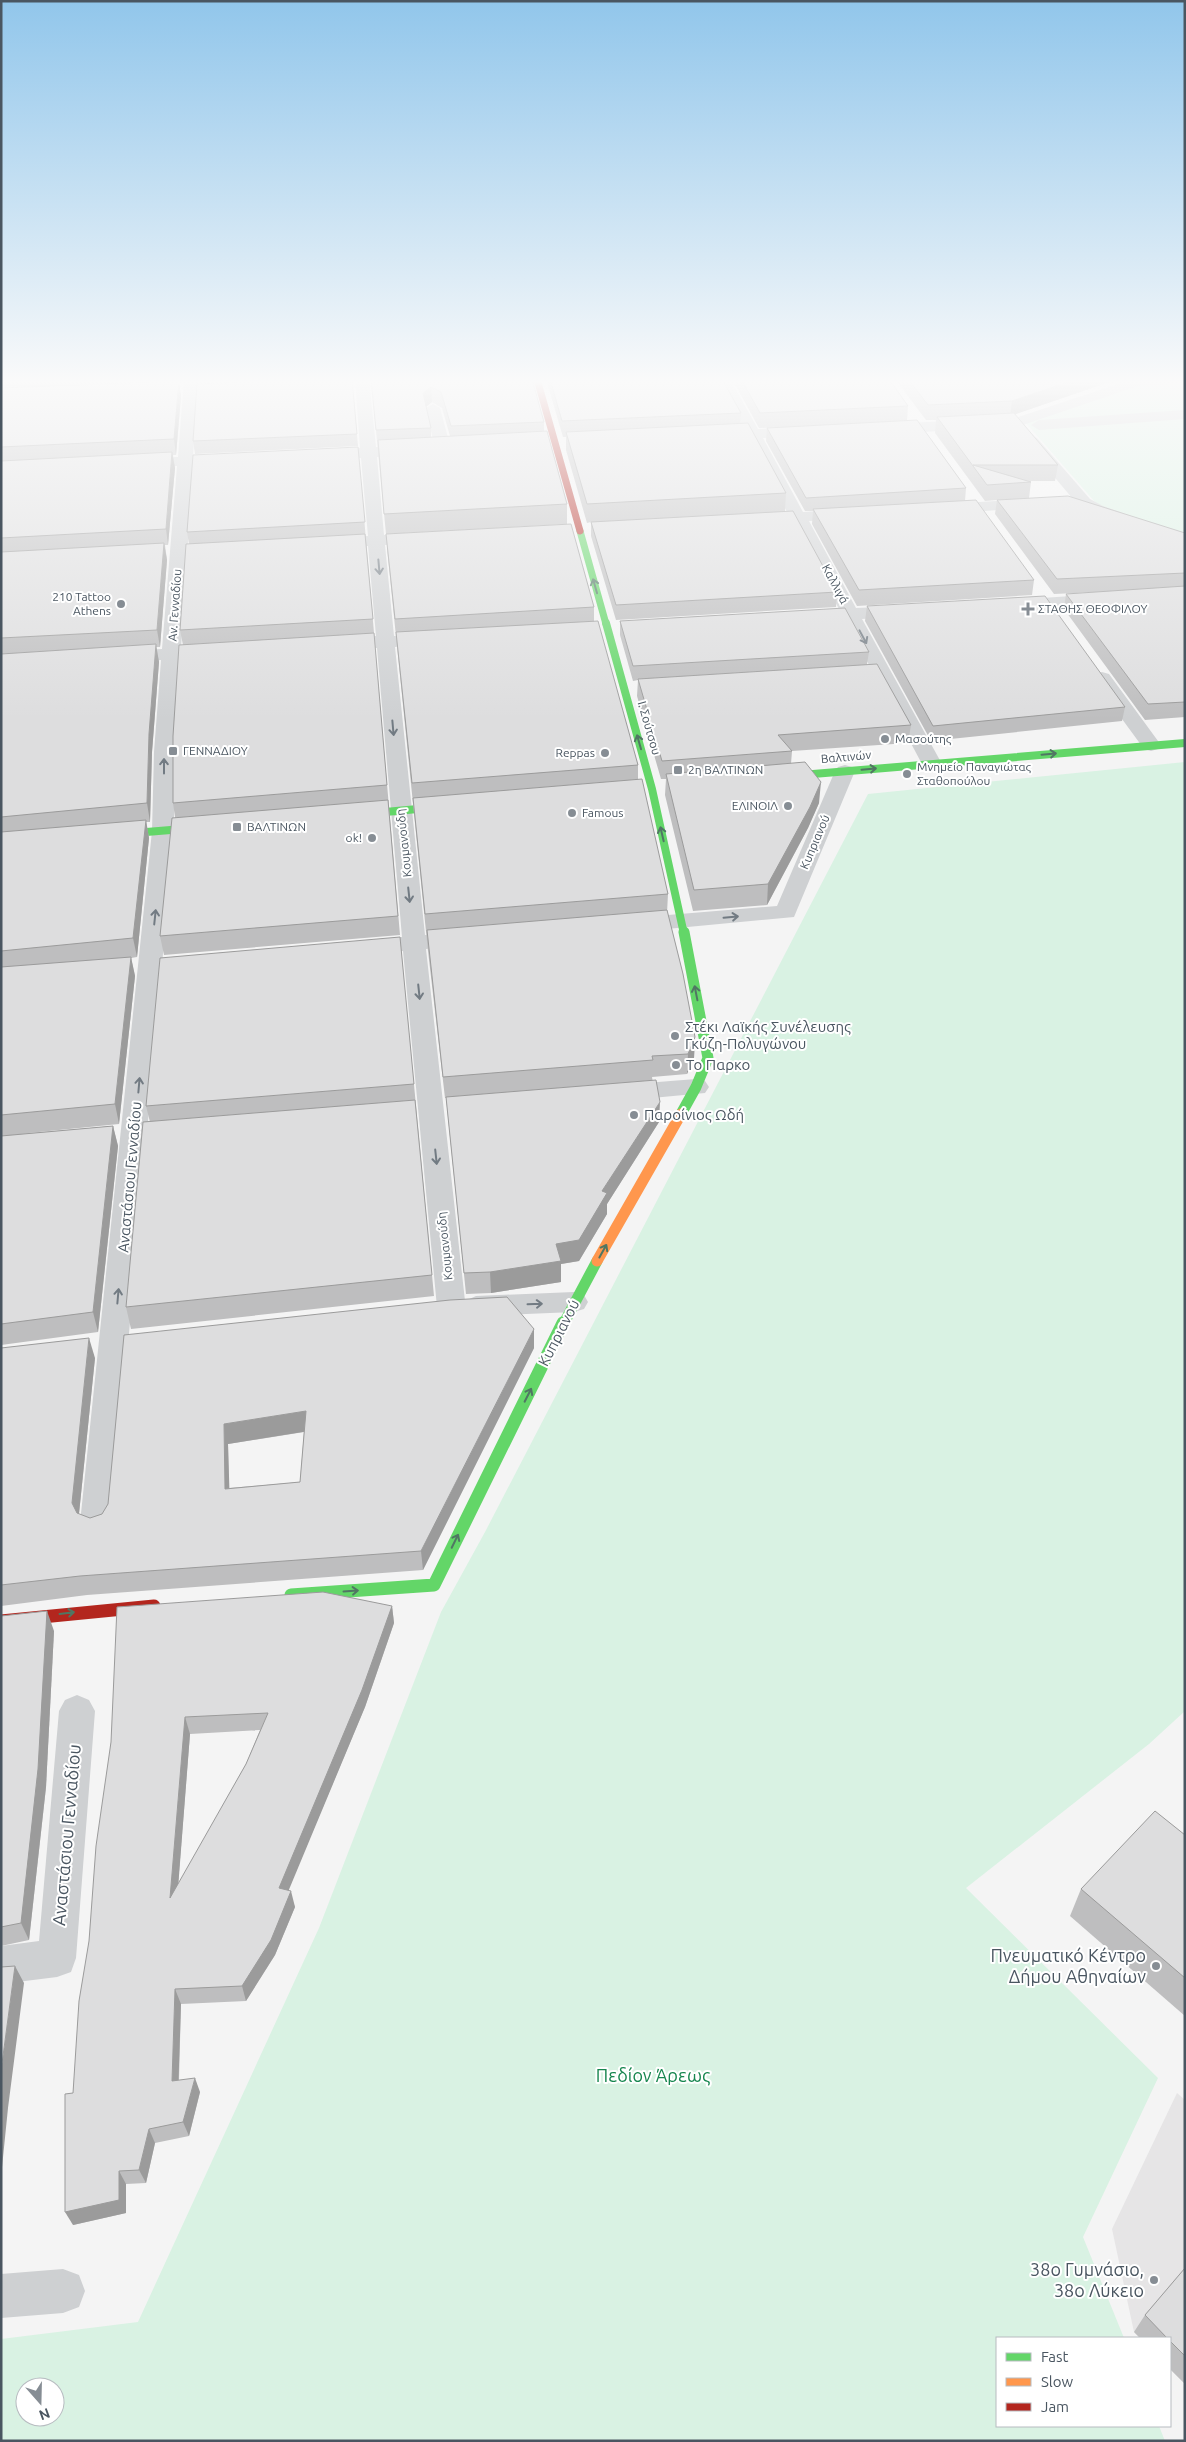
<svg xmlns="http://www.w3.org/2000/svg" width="1186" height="2442" font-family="Ubuntu,sans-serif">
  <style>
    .education { fill: #e6e5e6 }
    .green { fill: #d9f2e3; fill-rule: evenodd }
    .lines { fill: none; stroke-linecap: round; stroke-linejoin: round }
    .street { fill: #ced0d2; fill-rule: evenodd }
    .fast-far3 { stroke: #63d668; stroke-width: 7 }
    .fast-far2 { stroke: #63d668; stroke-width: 8 }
    .fast-far1 { stroke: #63d668; stroke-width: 11 }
    .fast { stroke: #63d668; stroke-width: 13 }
    .slow { stroke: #ff974d; stroke-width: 11 }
    .jam-far1 { stroke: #b3261e; stroke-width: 7 }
    .jam { stroke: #b3261e; stroke-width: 13 }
    .wall { fill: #bebebf; fill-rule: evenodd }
    .shaded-wall { fill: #9b9b9b }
    .building { fill: #ddddde; stroke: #9b9b9b; fill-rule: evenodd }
    .oneway { stroke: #727b83 }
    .oneway2 { stroke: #507663 }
    .poi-dot { fill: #868d94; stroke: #fff; stroke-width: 2 }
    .labels { text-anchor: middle; stroke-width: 4; stroke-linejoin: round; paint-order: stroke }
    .far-street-label { font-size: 12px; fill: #4a5661; stroke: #fff }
    .far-poi-label { font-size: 12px; fill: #4a5661; stroke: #fff; text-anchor: start }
    .poi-label { font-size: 15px; fill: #4a5661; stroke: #fff; text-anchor: start }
    .street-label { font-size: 15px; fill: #4a5661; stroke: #fff }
    .near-street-label { font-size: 18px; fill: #4a5661; stroke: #fff }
    .near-poi-label { font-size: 18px; fill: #4a5661; stroke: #fff; text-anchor: end }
    .near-park-label { font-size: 18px; fill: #17864f; stroke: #fff }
  </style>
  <rect width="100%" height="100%" fill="#f4f4f4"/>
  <polygon class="education" points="1177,2093 1185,2100 1185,2384 1170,2369 1170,2338 1140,2338 1134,2332 1112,2229"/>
  <g class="green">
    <polygon points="1185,382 1185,535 1115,514 1095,502 1026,423 1139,385"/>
    <path d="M 1185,762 L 1185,1711 L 1149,1744 L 966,1888 L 1158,2078 L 1083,2237 L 1124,2338 L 997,2338 L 997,2426 L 1159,2426 L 1165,2441 L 1,2441 L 1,2339 L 138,2322 L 319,1928 L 441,1612 L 485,1532 L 868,794 ZM 25,2387 L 55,2387 L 55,2417 L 25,2417 Z"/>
  </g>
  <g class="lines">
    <g class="street">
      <polygon points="184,379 198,379 193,456 231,454 239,459 231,464 193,465 181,648 222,648 224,652 222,656 180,659 174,752 174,831 112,1523 107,1532 96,1536 85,1532 80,1523 152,831 154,752 161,660 121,663 114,661 112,657 114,653 121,651 162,649 177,466 136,468 128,463 136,458 178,457"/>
      <polygon points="355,379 369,379 376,447 416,445 424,450 416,455 377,457 384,535 424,533 430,534 432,538 430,542 424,543 385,545 394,636 435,633 442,635 444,639 442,643 395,647 425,935 464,932 472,934 476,939 472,944 426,949 465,1301 476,1296 574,1292 584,1295 588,1302 584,1309 574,1312 476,1316 466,1313 464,1310 461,1314 451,1318 441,1314 437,1307 403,951 365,954 357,952 353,947 357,942 402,937 377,648 331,648 329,644 331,640 376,636 368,546 327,548 321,547 319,543 321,539 327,538 368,536 361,458 321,460 313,455 321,450 360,448"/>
      <polygon points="716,379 730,379 758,429 803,427 811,432 803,437 763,438 803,512 851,509 857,510 859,514 857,518 851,519 809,521 856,608 904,606 910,607 913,611 910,615 904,616 862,619 942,764 939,768 932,770 925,768 922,764 845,620 806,620 803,616 806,612 839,609 792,522 753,523 751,519 753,515 787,512 748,439 716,441 708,436 716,431 743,430"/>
      <polygon points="1133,379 1185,379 1185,383 1138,386 1017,427 883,434 875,429 883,424 1015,418"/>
      <polygon points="433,404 440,408 451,449 448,452 443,454 435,449 426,408"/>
      <polygon points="1185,410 1185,419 1039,430 1031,425 1039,420"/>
      <polygon points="1032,436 1037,438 1090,499 1103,506 1185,535 1185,546 1091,512 1078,505 1024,441"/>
      <polygon points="1033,499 1039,501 1041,504 1039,507 944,514 938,512 936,509 938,506 944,504"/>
      <polygon points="1101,594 1107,595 1110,599 1107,603 1012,610 1006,609 1003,605 1006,601 1012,600"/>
      <polygon points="1102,672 1109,674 1158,741 1161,745 1158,749 1151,751 1144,749 1092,678 1095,674"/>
      <polygon points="845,765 852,767 855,771 794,917 656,930 648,928 645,923 648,918 656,916 777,906 835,771 838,767"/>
      <polygon points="696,1079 705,1081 709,1087 705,1093 620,1101 611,1099 607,1093 611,1087 620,1085"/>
      <polygon points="77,1695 89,1700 95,1711 76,1958 71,1972 57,1977 1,1984 1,1946 39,1941 59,1711 65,1700"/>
      <polygon points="63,2269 79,2275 85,2291 79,2307 63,2313 1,2318 1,2274"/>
    </g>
    <polyline class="fast-far3" points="580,531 606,624"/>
    <g class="fast-far2">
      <polyline points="606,623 652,789 684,934"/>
      <polyline points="777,777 1185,743"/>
      <polyline points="352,815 451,806"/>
      <polyline points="110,835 207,827"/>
    </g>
    <g class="fast-far1">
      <polyline points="681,1114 696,1087 708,1058 684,932"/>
      <polyline points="563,1325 597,1261"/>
    </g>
    <polyline class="fast" points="291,1595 434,1585 563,1323"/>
    <polyline class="slow" points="597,1261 681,1114"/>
    <polyline class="jam-far1" points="537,379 580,531"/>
    <polyline class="jam" points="1,1621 154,1606"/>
  </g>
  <g class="wall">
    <polygon points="1,379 183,379 181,384 179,384 181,396 176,455 173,455 175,468 168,545 165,545 167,560 160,647 156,647 159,662 152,752 150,822 146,822 149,838 137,957 131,958 135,976 119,1124 19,1134 113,1126 118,1146 98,1332 1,1345"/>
    <polygon points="198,379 310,379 200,383"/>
    <polygon points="352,379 358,446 195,454 193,441"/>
    <path d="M 371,379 L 532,379 L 544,422 L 544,432 L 567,504 L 567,524 L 386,534 ZM 432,402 L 442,408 L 450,436 L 431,437 L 431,428 L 426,407 Z"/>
    <polygon points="546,379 722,379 741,413 740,423 786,493 785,511 837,592 836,607 616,620 591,536 591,522 587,523 566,450 566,437 563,437"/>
    <polygon points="732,379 889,379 908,406 907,421 966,488 965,501 1034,580 1032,595 857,606 812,524 813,511 805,511 766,441 767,428 791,427 759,428"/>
    <polygon points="895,379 1118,379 1015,414 1058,465 1055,481 1027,481 1031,482 1029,498 1185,533 1185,717 1145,720 1064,609 1066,594 1097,592 1054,594 995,514 997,500 985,501 935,433 936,420 926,420"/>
    <polygon points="358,447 400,935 164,955 160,936 175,817 173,803 183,645 180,630 189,544 187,532"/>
    <polygon points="387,548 594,607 594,621 638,765 638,779 668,894 667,913 695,1037 694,1058 687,1074 652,1077 659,1122 607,1204 607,1214 579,1261 561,1264 561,1282 491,1293 466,1294 446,1098 445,1098 428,951"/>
    <polygon points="867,606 1125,707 1122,721 931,741 865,621"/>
    <polygon points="620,621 869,652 867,664 911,725 908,743 792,751 791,764 819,803 808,828 767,905 693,911 665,795 666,779 661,779 637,696 638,680 633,681 620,635"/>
    <polygon points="400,937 434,1296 131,1329 126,1307 150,1122 146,1106"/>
    <path d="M 534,1329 L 534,1348 L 423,1570 L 87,1595 L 1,1606 L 1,1348 L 95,1358 L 79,1514 L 90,1518 L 102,1514 L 108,1504 L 124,1335 ZM 304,1432 L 300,1482 L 229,1488 L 228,1444 Z"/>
    <path d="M 392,1606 L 394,1623 L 365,1707 L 288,1890 L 295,1907 L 275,1955 L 246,2001 L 181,2004 L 179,2080 L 200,2092 L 189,2136 L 155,2143 L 146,2183 L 126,2184 L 126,2213 L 73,2225 L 73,2093 L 111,1742 ZM 260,1730 L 246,1764 L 178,1885 L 190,1734 Z"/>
    <polygon points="1,1616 54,1631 46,1787 29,1940 1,1946"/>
    <polygon points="1185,1835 1185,2016 1070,1916 1081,1889"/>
    <polygon points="1185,2268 1185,2384 1170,2369 1170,2338 1140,2338 1134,2332 1145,2315"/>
  </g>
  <g class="shaded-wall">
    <polygon points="181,379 183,379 181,384"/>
    <polygon points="1077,379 1118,379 1010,416 1012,401"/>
    <polygon points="179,381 181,396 176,455 174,439"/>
    <polygon points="431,387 432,402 424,408 423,393"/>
    <polygon points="172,452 175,468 168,545 166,529"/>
    <polygon points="164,543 167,560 160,647 157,630"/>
    <polygon points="156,644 159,662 152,752 150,822 147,803 149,734"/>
    <polygon points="821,782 819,803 808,828 767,905 768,884"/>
    <polygon points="146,820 149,838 137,957 133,938"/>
    <polygon points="131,957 135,976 119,1124 115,1104"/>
    <polygon points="695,1037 694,1058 687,1074 688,1054"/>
    <polygon points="660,1102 659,1122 607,1204 607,1214 579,1261 561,1264 561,1282 491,1293 490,1272 556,1244 602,1191"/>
    <polygon points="113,1126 118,1146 98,1332 93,1312"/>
    <polygon points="534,1329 534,1348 423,1570 421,1551"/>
    <polygon points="89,1338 95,1358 78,1523 72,1503"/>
    <polygon points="306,1411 309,1431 228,1444 230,1509 225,1489 224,1424"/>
    <polygon points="392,1606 394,1623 365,1707 283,1904 279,1888"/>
    <polygon points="47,1611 54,1631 46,1787 29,1940 21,1923"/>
    <polygon points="185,1717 190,1734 176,1914 170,1898"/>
    <polygon points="291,1891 295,1907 275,1955 246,2001 242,1986"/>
    <polygon points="15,1966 24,1983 8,2108 1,2177 1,2071"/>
    <polygon points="175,1989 181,2004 178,2095 172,2081"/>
    <polygon points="195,2078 200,2092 189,2136 183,2122"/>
    <polygon points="149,2129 155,2143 146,2183 139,2170"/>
    <polygon points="119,2171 126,2184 126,2213 73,2225 65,2212"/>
  </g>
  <g class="building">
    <polygon points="315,379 352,379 357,434 193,441 197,384"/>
    <polygon points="371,379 532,379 544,422 451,426 441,392 431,387 423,393 431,428 376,430"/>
    <polygon points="550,379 722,379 741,413 562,421"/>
    <polygon points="741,379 889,379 908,406 760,413"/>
    <polygon points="908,379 1077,379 1012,401 928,405"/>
    <polygon points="179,381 174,439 1,447 1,388"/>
    <polygon points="1014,413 1058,465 973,465 1031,482 987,485 937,417"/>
    <polygon points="917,420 966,488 806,498 767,428"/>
    <polygon points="748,423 786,493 587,504 566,432"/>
    <polygon points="547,431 567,504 384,514 378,440"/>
    <polygon points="358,447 365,522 187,532 193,455"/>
    <polygon points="172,452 166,529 1,538 1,461"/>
    <polygon points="1068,496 1185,533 1185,573 1057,579 997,500"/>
    <polygon points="976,500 1034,580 859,590 813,509"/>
    <polygon points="793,511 837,592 616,605 591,522"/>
    <polygon points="571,524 594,607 395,619 386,534"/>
    <polygon points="365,534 373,619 180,630 186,544"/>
    <polygon points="164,543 157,630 1,638 1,552"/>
    <polygon points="1185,586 1185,702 1148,704 1066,594"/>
    <polygon points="1045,596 1125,707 933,726 867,606"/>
    <polygon points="845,608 869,652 633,666 620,621"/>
    <polygon points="598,621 638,765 412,783 396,632"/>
    <polygon points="374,633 387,785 173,803 173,736 179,645"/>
    <polygon points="156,644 149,734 147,803 1,817 1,654"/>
    <polygon points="877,664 911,725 778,735 792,751 662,761 638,679"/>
    <polygon points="805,762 821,782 810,807 768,884 694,890 666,774"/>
    <polygon points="642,779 668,894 425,914 413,798"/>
    <polygon points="388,800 398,916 160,936 172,818"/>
    <polygon points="146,820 133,938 1,951 1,832"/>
    <polygon points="667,910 683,974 695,1037 688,1054 652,1056 653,1060 443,1077 427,930"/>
    <polygon points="400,937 414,1084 146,1106 160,958"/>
    <polygon points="131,957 115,1104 1,1115 1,967"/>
    <polygon points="656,1080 660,1102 602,1191 607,1193 579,1240 556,1244 561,1261 490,1272 464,1273 446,1097"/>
    <polygon points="415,1100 432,1275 126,1307 143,1122"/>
    <polygon points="113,1126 93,1312 1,1324 1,1136"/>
    <path d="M 507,1297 L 534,1329 L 421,1551 L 80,1576 L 1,1585 L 1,1348 L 89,1338 L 72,1503 L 77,1513 L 90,1518 L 102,1514 L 108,1504 L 124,1335 L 450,1300 ZM 306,1411 L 300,1482 L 225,1489 L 224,1424 Z"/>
    <path d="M 323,1592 L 392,1606 L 362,1690 L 279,1888 L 291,1891 L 271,1940 L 242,1986 L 175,1989 L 172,2081 L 195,2078 L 183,2122 L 149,2129 L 139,2170 L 119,2171 L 119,2200 L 65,2212 L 65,2094 L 73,2093 L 79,2001 L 89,1941 L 96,1846 L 111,1742 L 117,1607 ZM 268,1713 L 246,1764 L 170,1898 L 185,1717 Z"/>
    <polygon points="47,1611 38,1769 21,1923 1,1927 1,1616"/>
    <polygon points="1155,1811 1185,1835 1185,1978 1081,1889"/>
    <polygon points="15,1966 1,2071 1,1967"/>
    <polygon points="1185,2268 1185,2356 1170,2341 1170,2338 1167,2338 1145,2315"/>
  </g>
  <defs><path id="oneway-shaft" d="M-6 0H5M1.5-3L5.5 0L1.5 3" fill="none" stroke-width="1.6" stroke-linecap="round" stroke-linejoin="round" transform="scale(1.25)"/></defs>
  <g class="oneway">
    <use href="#oneway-shaft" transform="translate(379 567) rotate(85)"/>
    <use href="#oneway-shaft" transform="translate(863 637) rotate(62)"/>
    <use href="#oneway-shaft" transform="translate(393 728) rotate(85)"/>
    <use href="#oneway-shaft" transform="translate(164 766) rotate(-90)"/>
    <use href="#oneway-shaft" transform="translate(409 895) rotate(84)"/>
    <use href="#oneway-shaft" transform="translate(155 917) rotate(-84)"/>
    <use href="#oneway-shaft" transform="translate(731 917) rotate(-5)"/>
    <use href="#oneway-shaft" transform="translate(419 992) rotate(84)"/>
    <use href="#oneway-shaft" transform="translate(139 1085) rotate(-85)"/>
    <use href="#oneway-shaft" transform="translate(436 1157) rotate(84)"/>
    <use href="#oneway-shaft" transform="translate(118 1296) rotate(-85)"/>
    <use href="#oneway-shaft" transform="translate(535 1304) rotate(-2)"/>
  </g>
  <g class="oneway2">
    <use href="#oneway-shaft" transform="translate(595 586) rotate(-106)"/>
    <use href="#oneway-shaft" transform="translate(639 742) rotate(-106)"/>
    <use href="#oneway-shaft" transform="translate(1049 754) rotate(-5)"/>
    <use href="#oneway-shaft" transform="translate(869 769) rotate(-5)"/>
    <use href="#oneway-shaft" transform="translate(662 834) rotate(-103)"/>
    <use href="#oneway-shaft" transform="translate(696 993) rotate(-101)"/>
    <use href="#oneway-shaft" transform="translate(603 1251) rotate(-61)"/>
    <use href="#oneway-shaft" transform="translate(528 1395) rotate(-63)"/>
    <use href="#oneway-shaft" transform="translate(455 1541) rotate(-64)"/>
    <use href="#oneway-shaft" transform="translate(351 1591) rotate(-4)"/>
    <use href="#oneway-shaft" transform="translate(67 1613) rotate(-7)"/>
  </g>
  <linearGradient id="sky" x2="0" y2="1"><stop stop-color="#91c6eb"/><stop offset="0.53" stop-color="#fafafa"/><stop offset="1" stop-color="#fafafa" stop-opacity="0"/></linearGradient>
  <rect width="1186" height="720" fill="url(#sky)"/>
  <g class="poi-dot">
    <circle cx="121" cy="604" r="5"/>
    <path d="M1025.5 601.5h5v5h5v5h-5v5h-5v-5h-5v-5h5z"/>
    <circle cx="885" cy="739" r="5"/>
    <rect x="168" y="746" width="10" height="10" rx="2.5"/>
    <circle cx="605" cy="753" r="5"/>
    <rect x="673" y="765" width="10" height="10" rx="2.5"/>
    <circle cx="907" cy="774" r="5"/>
    <circle cx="788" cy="806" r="5"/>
    <circle cx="572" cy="813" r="5"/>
    <rect x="232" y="822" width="10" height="10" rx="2.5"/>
    <circle cx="372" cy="838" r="5"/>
    <circle cx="675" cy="1036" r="5"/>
    <circle cx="676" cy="1065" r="5"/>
    <circle cx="634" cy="1115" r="5"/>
    <circle cx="1156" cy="1966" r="5"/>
    <circle cx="1154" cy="2280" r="5"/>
  </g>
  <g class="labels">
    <g class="far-street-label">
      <text transform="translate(835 584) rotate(62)" y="4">Καλλιγά</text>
      <text transform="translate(175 605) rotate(-86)" y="4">Αν. Γενναδίου</text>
      <text transform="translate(649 728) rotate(74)" y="4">Ι. Σούτσου</text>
      <text transform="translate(846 757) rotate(-5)" y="4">Βαλτινών</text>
      <text transform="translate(815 842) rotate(-67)" y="4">Κυπριανού</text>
      <text transform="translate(404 843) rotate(-96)" y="4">Κουμανούδη</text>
      <text transform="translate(445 1246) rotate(-96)" y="4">Κουμανούδη</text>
    </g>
    <g class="far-poi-label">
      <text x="111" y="601" text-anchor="end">210 Tattoo<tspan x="111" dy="14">Athens</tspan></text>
      <text x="1038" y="613">ΣΤΑΘΗΣ ΘΕΟΦΙΛΟΥ</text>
      <text x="895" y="743">Μασούτης</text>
      <text x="183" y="755">ΓΕΝΝΑΔΙΟΥ</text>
      <text x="595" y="757" text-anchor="end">Reppas</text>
      <text x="917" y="771">Μνημείο Παναγιώτας<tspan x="917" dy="14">Σταθοπούλου</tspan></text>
      <text x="688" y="774">2η ΒΑΛΤΙΝΩΝ</text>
      <text x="778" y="810" text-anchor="end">ΕΛΙΝΟΙΛ</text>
      <text x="582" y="817">Famous</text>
      <text x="247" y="831">ΒΑΛΤΙΝΩΝ</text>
      <text x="362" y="842" text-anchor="end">ok!</text>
    </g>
    <g class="poi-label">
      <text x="685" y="1032">Στέκι Λαϊκής Συνέλευσης<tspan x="685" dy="17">Γκύζη-Πολυγώνου</tspan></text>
      <text x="686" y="1070">Το Παρκο</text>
      <text x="644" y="1120">Παροίνιος Ωδή</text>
    </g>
    <g class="street-label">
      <text transform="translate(130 1177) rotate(-85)" y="5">Αναστάσιου Γενναδίου</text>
      <text transform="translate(559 1333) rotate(-63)" y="5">Κυπριανού</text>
    </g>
    <g class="near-street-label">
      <text transform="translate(67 1835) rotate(-85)" y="6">Αναστάσιου Γενναδίου</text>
    </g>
    <g class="near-poi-label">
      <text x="1146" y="1962">Πνευματικό Κέντρο<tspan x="1146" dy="21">Δήμου Αθηναίων</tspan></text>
      <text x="1144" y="2276">38ο Γυμνάσιο,<tspan x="1144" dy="21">38ο Λύκειο</tspan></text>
    </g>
    <g class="near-park-label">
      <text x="653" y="2082">Πεδίον Άρεως</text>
    </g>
  </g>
  <rect width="1186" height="2442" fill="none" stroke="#4a5661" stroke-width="5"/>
  <rect x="996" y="2337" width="175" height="90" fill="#ffffff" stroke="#b7bbc0"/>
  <rect x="1006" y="2353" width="25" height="8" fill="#63d668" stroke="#b7bbc0"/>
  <text x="1041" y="2362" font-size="15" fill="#4a5661">Fast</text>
  <rect x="1006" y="2378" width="25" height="8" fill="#ff974d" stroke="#b7bbc0"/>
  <text x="1041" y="2387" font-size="15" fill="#4a5661">Slow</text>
  <rect x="1006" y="2403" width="25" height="8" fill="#b3261e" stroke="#b7bbc0"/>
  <text x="1041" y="2412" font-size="15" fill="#4a5661">Jam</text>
  <g transform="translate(40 2402) rotate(160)"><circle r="24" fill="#ffffff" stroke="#b7bbc0"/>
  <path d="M0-4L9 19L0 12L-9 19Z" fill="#868d94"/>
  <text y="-8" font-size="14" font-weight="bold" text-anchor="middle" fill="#4a5661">N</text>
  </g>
</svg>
